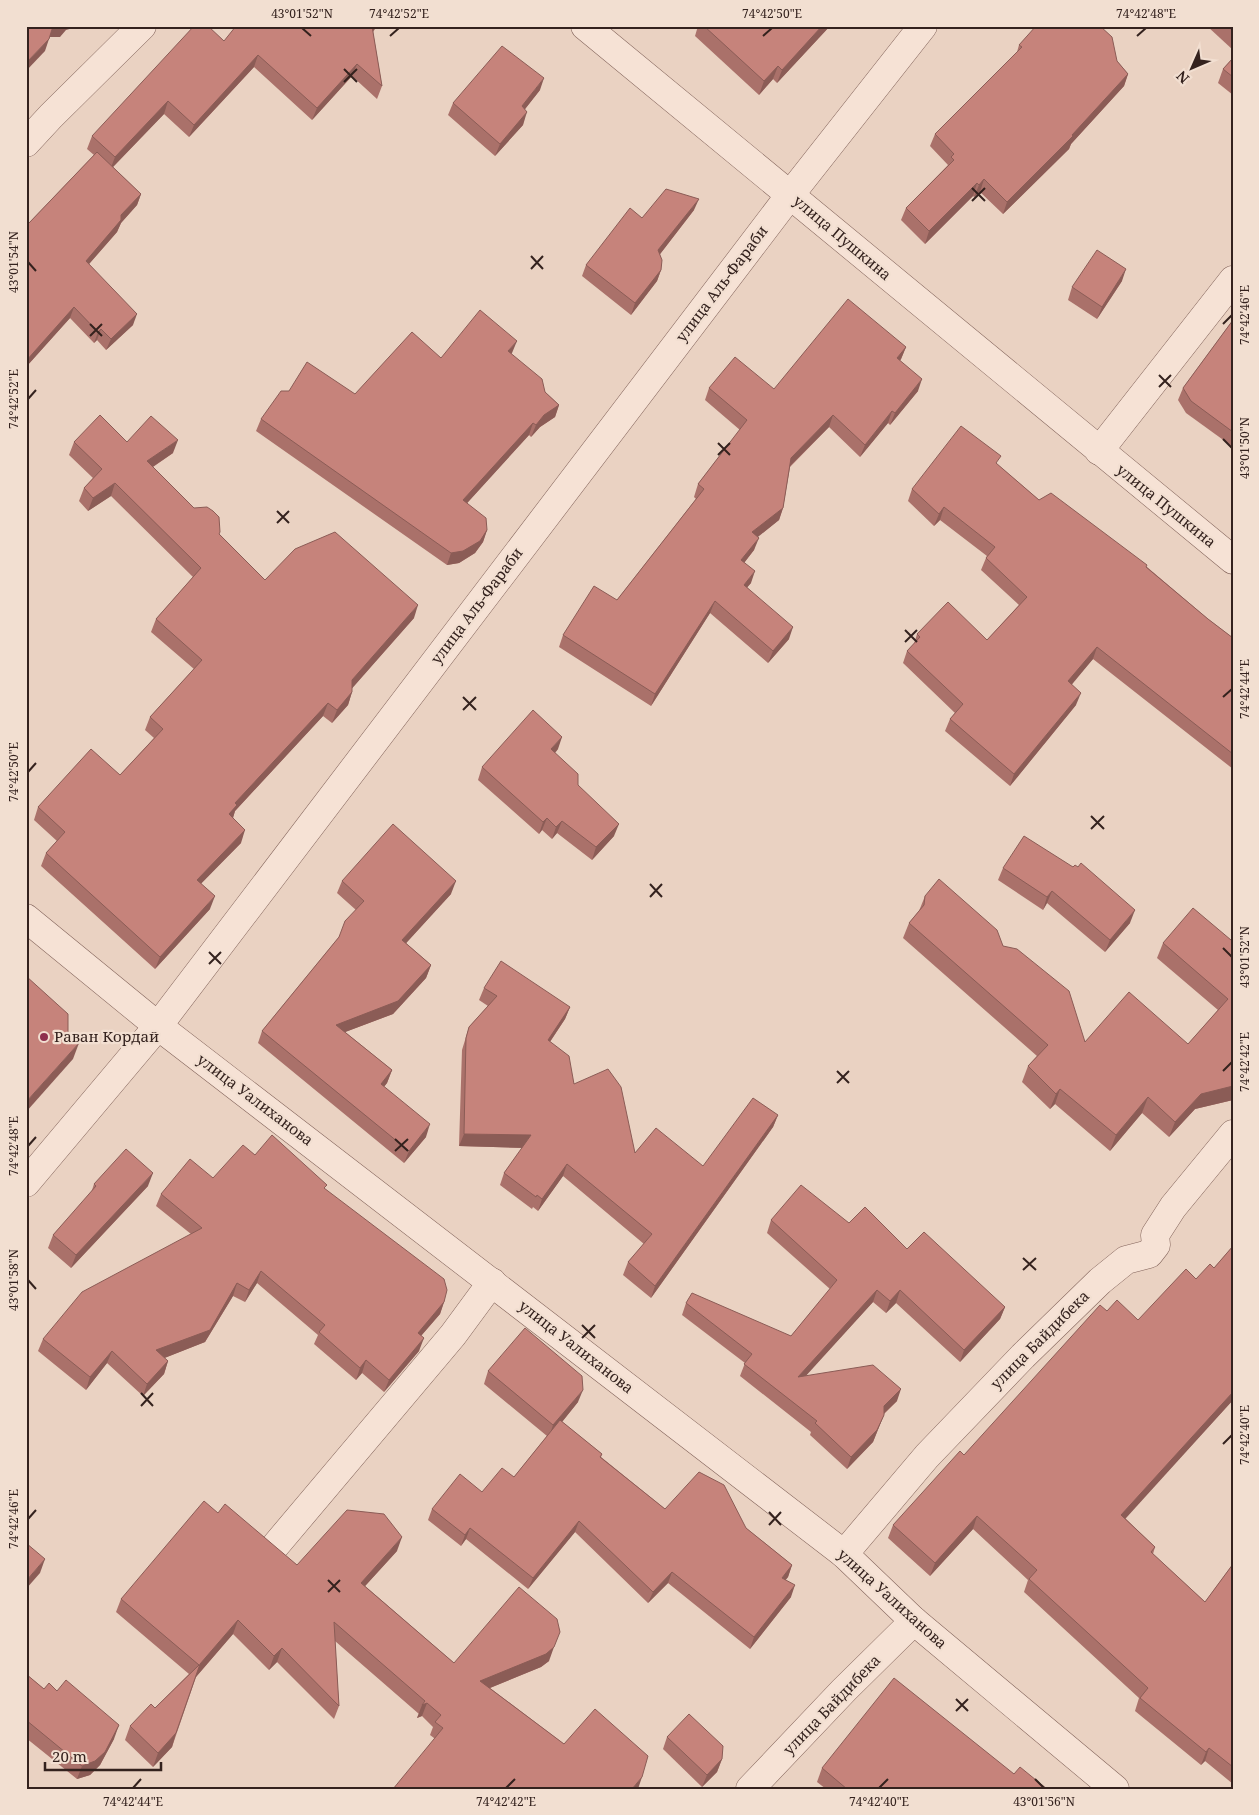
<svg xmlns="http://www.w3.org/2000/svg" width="1259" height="1815" font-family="'Noto Serif',serif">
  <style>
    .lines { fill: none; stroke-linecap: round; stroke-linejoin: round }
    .street-casing { stroke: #83645b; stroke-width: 29 }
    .street { stroke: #f6e2d5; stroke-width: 28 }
    .wall { fill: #aa716a }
    .shaded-wall { fill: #8b5c56 }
    .building { fill: #c6837b; stroke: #8b5c56 }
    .ticks { fill: none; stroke: #34221e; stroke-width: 2 }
    .poi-dot { fill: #8e2f4d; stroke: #f2dfd1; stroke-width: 2 }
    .labels { text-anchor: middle; stroke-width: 4.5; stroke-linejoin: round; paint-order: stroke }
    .street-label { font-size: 15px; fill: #34221e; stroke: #f2dfd1 }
    .poi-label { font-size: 15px; fill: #34221e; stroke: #f2dfd1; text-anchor: start }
    .neatline { fill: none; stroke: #34221e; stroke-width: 2 }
    .ticks-label { font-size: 12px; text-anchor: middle; fill: #34221e }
  </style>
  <rect width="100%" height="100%" fill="#ead2c2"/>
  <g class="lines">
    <defs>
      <g id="street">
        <polyline points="585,26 1233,560"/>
        <polyline points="26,143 51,116 142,26"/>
        <polyline points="1099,451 1233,280"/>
        <polyline points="26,918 158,1026 844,1554 914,1621 1115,1789"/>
        <polyline points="26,1183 158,1026 790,195 923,26"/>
        <polyline points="276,1545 453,1335 492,1282"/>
        <polyline points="844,1554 927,1456 1023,1356 1100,1281 1126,1260 1149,1254 1156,1245 1155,1235 1173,1207 1233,1134"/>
        <polyline points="750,1789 844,1690 914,1621"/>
      </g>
    </defs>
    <use href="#street" class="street-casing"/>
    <use href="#street" class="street"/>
  </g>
  <g class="wall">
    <polygon points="377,26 373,32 382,86 377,99 352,76 312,120 254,67 189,137 164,114 113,167 141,194 137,205 121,223 117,232 89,264 133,325 106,350 97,340 94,343 70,318 26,367 26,220 29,223 94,155 87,149 92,136 224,41"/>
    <polygon points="698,26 830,26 777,83 773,79 759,95 695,36"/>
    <polygon points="1207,26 1233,26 1233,50"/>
    <polygon points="1019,45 1117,61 1128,74 1124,86 1071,144 1069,149 1003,214 980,192 974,197 973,196 925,244 901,220 906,208 948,165 930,146 935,134 1017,52"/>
    <polygon points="1233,58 1233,95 1218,83 1223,69"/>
    <polygon points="540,90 525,109 523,125 495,156 448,115 453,103"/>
    <polygon points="694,210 660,254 661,270 657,281 631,315 582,276 586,265 642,218"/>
    <polygon points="1122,281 1097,319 1068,300 1072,287"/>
    <polygon points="1233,320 1233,447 1186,413 1178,400 1183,388"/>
    <polygon points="906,347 901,359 900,361 918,391 890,425 888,423 860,457 829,427 790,467 783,508 779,520 757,537 754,550 744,563 751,583 747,587 789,639 768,663 710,613 651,706 559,647 563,635 617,600 696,499 694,497 698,484 740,430 705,400 709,388 774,389"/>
    <polygon points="512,353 511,354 545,392 559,405 555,417 540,427 531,437 529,435 467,503 487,530 483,542 475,553 459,563 447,565 256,431 261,419 355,394 441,358"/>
    <polygon points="74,442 127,442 173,453 153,467 265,580 414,618 352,688 352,692 348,705 332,723 323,716 235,811 233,817 241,843 201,883 210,909 155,969 41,866 46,853 57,841 34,820 38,807 120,775 154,738 145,730 150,717 194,669 151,632 156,619 193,577 111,496 88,511 79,501 84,488 93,478 69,455"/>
    <polygon points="998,465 1039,500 1147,567 1208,619 1233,638 1233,769 1093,659 1071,684 1076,705 1010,786 945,731 950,719 955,713 903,663 907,651 914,644 917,634 987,640 1019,605 981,570 986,558 987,556 940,520 934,526 908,501 912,489"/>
    <polygon points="558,749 555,753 614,836 592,860 557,833 552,839 542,830 539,834 478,780 482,767"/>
    <polygon points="1003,868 1130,923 1105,952 1047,903 1043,910 998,880"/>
    <polygon points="342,881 451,894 406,943 431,965 426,978 393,1014 345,1032 392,1070 387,1083 384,1087 426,1137 404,1163 258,1043 262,1031 339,937 356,910 337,893"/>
    <polygon points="925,896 1003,946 1085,1042 1188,1044 1218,1010 1157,958 1163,943 1231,940 1233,938 1233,1100 1195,1109 1169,1137 1142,1113 1110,1151 1055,1104 1050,1109 1022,1082 1028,1066 1037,1056 903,938 909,923 919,911"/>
    <polygon points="484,988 570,1007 565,1019 550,1042 574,1084 635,1153 703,1166 778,1115 773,1127 651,1298 623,1275 628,1262 644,1244 563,1176 538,1211 533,1207 532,1209 500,1185 504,1173 523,1148 459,1146 462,1050 469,1027 488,1006 479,1000"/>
    <polygon points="255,1155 325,1189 444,1302 440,1314 421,1336 419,1351 384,1392 362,1373 356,1380 314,1344 318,1335 257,1283 245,1302 233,1296 205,1342 164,1358 168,1361 164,1374 143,1396 107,1363 86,1390 38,1351 43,1339 191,1234 156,1206 161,1194 213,1178"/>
    <polygon points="94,1184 148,1186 71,1268 48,1248 53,1235 91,1193"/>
    <polygon points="771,1220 849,1223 907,1249 1005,1307 1000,1319 960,1362 896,1303 886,1313 873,1302 805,1376 897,1401 884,1414 879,1427 873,1442 847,1469 810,1435 811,1432 740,1376 745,1363 682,1315 686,1303 791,1336 830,1289 767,1233"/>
    <polygon points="1233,1246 1233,1400 1125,1518 1155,1547 1153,1554 1205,1602 1233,1564 1233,1784 1205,1761 1201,1765 1135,1711 1139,1698 1024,1592 1028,1580 973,1529 930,1576 888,1538 893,1525 964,1455 1107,1311 1138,1320 1196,1279 1214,1268"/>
    <polygon points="488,1371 578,1402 562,1422 602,1454 601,1457 665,1509 746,1528 792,1565 788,1577 785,1580 791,1597 750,1649 668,1583 648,1603 575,1532 528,1589 466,1539 461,1546 428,1520 432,1509 482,1492 514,1477 547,1436 484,1384"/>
    <polygon points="218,1513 297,1565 397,1551 365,1586 454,1663 549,1661 541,1667 490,1688 564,1744 648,1756 434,1738 430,1735 433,1727 422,1716 417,1718 419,1714 335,1641 339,1706 334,1719 277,1662 269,1670 233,1634 196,1677 172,1747 153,1767 125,1740 130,1726 155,1708 189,1674 116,1612 121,1599"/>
    <polygon points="26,1674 44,1689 114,1739 100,1765 90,1775 77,1779 26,1738"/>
    <polygon points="667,1737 722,1759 717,1772 702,1787 663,1749"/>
    <polygon points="822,1768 1014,1774 1047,1789 826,1789 817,1782"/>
  </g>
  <g class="shaded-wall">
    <polygon points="53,26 80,26 66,30 60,37 49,37"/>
    <polygon points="372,26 377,26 367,38"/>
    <polygon points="822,26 830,26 777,83 782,70"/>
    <polygon points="49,39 45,51 26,71 26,63"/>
    <polygon points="258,55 254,67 189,137 194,125"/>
    <polygon points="357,64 352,76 312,120 317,108"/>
    <polygon points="778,66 773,79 759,95 764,81"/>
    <polygon points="1128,74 1124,86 1071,144 1069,149 1003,214 1007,202 1072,135"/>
    <polygon points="544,78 540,90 518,118 522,106"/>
    <polygon points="168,101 164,114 110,170 115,157"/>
    <polygon points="527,112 523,125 495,156 500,144"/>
    <polygon points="984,179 980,192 974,197 979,185"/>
    <polygon points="977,183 973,196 925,244 929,231"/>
    <polygon points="141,194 137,205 121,223 117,232 82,272 86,261 121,215"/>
    <polygon points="699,199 694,210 654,262 658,250"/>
    <polygon points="1126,269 1122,281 1097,319 1102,307"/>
    <polygon points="661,270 657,281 631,315 635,303"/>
    <polygon points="74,307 70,318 26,367 26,361"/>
    <polygon points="137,314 133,325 106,350 111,339"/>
    <polygon points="101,329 97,340 94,343 98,332"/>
    <polygon points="517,341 512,353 504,363 508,351"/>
    <polygon points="906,347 901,359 892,370 897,358"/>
    <polygon points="922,379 918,391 890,425 895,413"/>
    <polygon points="559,405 555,417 540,427 531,437 536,425 544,415"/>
    <polygon points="892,411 888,423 860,457 865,445"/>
    <polygon points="833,415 829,427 786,470 791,458"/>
    <polygon points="533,423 529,435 459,512 463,500"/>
    <polygon points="178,440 173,453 142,474 147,461"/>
    <polygon points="115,483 111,496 88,511 93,498"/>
    <polygon points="944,507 940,520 934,526 939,514"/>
    <polygon points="783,508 779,520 748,545 752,532"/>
    <polygon points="487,530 483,542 475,553 459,563 447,565 451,553"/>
    <polygon points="759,538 754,550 737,572 741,560"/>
    <polygon points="755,571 751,583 739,597 744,585"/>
    <polygon points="715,601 710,613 651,706 655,694"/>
    <polygon points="418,605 414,618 348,693 352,680"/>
    <polygon points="793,627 789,639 768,663 773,651"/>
    <polygon points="1097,647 1093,659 1064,694 1068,681"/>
    <polygon points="352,692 348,705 332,723 337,710"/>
    <polygon points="1081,693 1076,705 1010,786 1014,774"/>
    <polygon points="328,703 323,716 235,811 233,818 229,814 235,803"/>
    <polygon points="562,737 558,749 547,762 551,749"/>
    <polygon points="547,818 542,830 539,834 543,822"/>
    <polygon points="562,821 557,833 552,839 556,827"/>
    <polygon points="619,824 614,836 592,860 596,847"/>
    <polygon points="245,830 241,843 192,893 197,880"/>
    <polygon points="456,881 451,894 398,952 402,940"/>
    <polygon points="1052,891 1047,903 1043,910 1047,897"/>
    <polygon points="215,896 210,909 155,969 160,957"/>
    <polygon points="1135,910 1130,923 1105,952 1110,940"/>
    <polygon points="431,965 426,978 393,1014 332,1037 336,1025"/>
    <polygon points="570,1007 565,1019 543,1052 548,1040"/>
    <polygon points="79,1043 73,1059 26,1112 26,1102"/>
    <polygon points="392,1070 387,1083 376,1096 381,1084"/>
    <polygon points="1233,1086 1233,1100 1195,1109 1169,1137 1175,1122 1201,1094"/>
    <polygon points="1060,1089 1055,1104 1050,1109 1056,1094"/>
    <polygon points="1148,1097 1142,1113 1110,1151 1116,1135"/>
    <polygon points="778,1115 773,1127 651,1298 655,1286"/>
    <polygon points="430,1124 426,1137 404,1163 409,1151"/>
    <polygon points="464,1134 531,1135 527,1148 459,1146"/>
    <polygon points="567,1164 563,1176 538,1211 542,1199"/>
    <polygon points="153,1173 148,1186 71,1268 76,1255"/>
    <polygon points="261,1271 257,1283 245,1302 249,1290"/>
    <polygon points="237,1283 233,1296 205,1342 152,1363 156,1350"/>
    <polygon points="877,1290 873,1302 794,1389 798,1377"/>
    <polygon points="900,1290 896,1303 886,1313 890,1301"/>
    <polygon points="444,1302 440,1314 413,1345 418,1333"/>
    <polygon points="1005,1307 1000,1319 960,1362 964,1350"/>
    <polygon points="424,1338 419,1351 384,1392 389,1380"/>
    <polygon points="112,1351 107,1363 86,1390 90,1377"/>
    <polygon points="366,1360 362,1373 356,1380 360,1368"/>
    <polygon points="168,1361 164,1374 143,1396 147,1384"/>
    <polygon points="901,1389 897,1401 879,1418 884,1406"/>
    <polygon points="583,1390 578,1402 549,1438 553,1425"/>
    <polygon points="1233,1392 1233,1400 1117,1528 1121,1515"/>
    <polygon points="884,1415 879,1427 873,1442 847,1469 851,1457"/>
    <polygon points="977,1516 973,1529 930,1576 935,1563"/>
    <polygon points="579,1521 575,1532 528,1589 533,1578"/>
    <polygon points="470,1528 466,1539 461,1546 465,1535"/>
    <polygon points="402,1537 397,1551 356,1596 361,1583"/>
    <polygon points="45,1559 40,1573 26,1589 26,1581"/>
    <polygon points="792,1565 788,1577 778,1590 782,1578"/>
    <polygon points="672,1572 668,1583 648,1603 653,1592"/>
    <polygon points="795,1585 791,1597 750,1649 754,1637"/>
    <polygon points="238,1620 233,1634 195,1678 200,1664"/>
    <polygon points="554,1647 549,1661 541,1667 475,1694 480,1681"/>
    <polygon points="282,1648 277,1662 269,1670 274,1656"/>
    <polygon points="427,1703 422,1716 417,1718 422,1705"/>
    <polygon points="119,1725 114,1739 100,1765 90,1775 77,1779 82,1766"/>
    <polygon points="176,1733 172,1747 153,1767 158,1753"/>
    <polygon points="1209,1748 1205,1761 1201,1765 1206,1752"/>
    <polygon points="722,1759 717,1772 702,1787 707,1775"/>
    <polygon points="642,1777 638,1789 632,1789"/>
  </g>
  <g class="building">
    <polygon points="26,26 53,26 49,39 26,63"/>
    <polygon points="194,26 208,26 224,41 236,26 372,26 382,86 357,64 317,108 258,55 194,125 168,101 115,157 92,136"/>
    <polygon points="704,26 822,26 782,70 778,66 764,81"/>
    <polygon points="1036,26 1100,26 1112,37 1117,61 1128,74 1072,135 1073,136 1007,202 984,179 979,185 977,183 929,231 906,208 954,160 951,157 954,154 935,134 1022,47 1019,45"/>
    <polygon points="1227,26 1233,26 1233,31"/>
    <polygon points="502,46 544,78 522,106 527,112 500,144 453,103"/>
    <polygon points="1233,58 1233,77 1223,69"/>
    <polygon points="97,152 141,194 121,215 121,220 86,261 137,314 111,339 101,329 98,332 74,307 26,361 26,220 29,223"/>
    <polygon points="666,189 699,199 658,250 662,260 661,270 635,303 586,265 630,208 642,218"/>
    <polygon points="1097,250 1126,269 1102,307 1072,287"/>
    <polygon points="848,299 906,347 897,358 922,379 895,413 892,411 865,445 833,415 791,458 783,508 752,532 759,538 741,560 755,571 744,585 793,627 773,651 715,601 655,694 563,635 594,586 617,600 704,489 698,484 747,420 709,388 735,357 774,389"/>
    <polygon points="480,310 517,341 508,351 542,379 545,392 559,405 544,415 536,425 533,423 463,500 486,518 487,530 480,541 463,551 451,553 261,419 281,391 289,391 307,362 355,394 412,332 441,358"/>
    <polygon points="1233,320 1233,432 1191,401 1183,388"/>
    <polygon points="100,415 127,442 151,416 178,440 147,461 194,508 207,507 213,511 219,517 220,532 219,534 265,580 295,549 335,532 418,605 352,680 352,692 337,710 328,703 235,803 237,805 229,814 245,830 197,880 215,896 160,957 46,853 65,832 38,807 91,749 120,775 163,729 150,717 202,660 156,619 201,568 115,483 93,498 84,488 102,469 74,442"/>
    <polygon points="961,426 1001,456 996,463 1039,500 1051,493 1147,565 1146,567 1208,619 1233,638 1233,754 1097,647 1068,681 1081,693 1014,774 950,719 963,704 907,651 920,637 917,634 948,602 987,640 1027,597 986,558 995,547 944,507 939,514 912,489"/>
    <polygon points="533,710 562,737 551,749 578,774 578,785 619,824 596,847 562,821 556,827 547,818 543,822 482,767"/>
    <polygon points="393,824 456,881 402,940 431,965 398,1001 336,1025 392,1070 381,1084 430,1124 409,1151 262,1031 339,937 345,921 364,901 342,881"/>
    <polygon points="1024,836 1073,867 1075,865 1078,867 1081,863 1135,910 1110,940 1052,891 1047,897 1003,868"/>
    <polygon points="939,879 997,930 1003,946 1017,949 1069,991 1085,1042 1129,992 1188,1044 1228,999 1163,943 1193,908 1231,940 1233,938 1233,1086 1201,1094 1175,1122 1148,1097 1116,1135 1060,1089 1056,1094 1028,1066 1048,1045 909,923 924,905 925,896"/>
    <polygon points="501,961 570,1007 548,1040 569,1056 574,1084 608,1069 621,1087 635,1153 656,1128 703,1166 753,1098 778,1115 655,1286 628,1262 652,1234 567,1164 542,1199 537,1195 536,1197 504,1173 531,1135 464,1134 466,1038 469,1027 497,996 484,988"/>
    <polygon points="26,976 68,1014 68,1032 79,1043 26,1102"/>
    <polygon points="272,1135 327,1185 324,1188 444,1279 447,1290 444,1302 418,1333 424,1338 389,1380 366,1360 360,1368 319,1332 325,1325 261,1271 249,1290 237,1283 210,1330 156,1350 168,1361 147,1384 112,1351 90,1377 43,1339 82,1292 202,1228 161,1194 190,1159 213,1178 243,1145 255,1155"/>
    <polygon points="126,1149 153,1173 76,1255 53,1235 96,1186 94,1184"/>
    <polygon points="801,1185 849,1223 865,1207 907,1249 924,1232 1005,1307 964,1350 900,1290 890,1301 877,1290 798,1377 873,1365 901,1389 884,1406 884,1415 877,1430 851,1457 815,1423 817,1421 744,1364 752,1354 686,1303 692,1293 791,1336 837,1280 771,1220"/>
    <polygon points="1233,1246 1233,1392 1121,1515 1155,1547 1151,1552 1205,1602 1233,1564 1233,1767 1209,1748 1206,1752 1140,1698 1148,1688 1029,1579 1037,1570 977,1516 935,1563 893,1525 960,1451 964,1455 1100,1305 1107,1311 1117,1300 1138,1320 1186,1269 1196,1279 1210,1264 1214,1268"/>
    <polygon points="525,1328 582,1376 583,1390 553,1425 488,1371"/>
    <polygon points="560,1420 602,1454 600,1457 665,1509 699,1472 724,1485 746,1528 792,1565 782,1578 795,1585 754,1637 672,1572 653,1592 579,1521 533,1578 470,1528 465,1535 432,1509 460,1474 482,1492 502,1468 514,1477"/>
    <polygon points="204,1501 218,1513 225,1504 297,1565 347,1510 384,1514 402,1537 361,1583 454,1663 519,1587 557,1619 560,1632 554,1647 546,1654 480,1681 564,1744 595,1709 648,1756 642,1777 632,1789 393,1789 443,1728 435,1722 441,1715 427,1703 422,1705 425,1701 334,1622 339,1706 282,1648 274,1656 238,1620 200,1664 176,1733 158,1753 130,1726 151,1704 155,1708 199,1665 121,1599"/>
    <polygon points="26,1543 45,1559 26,1581"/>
    <polygon points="26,1674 44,1689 49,1683 57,1691 66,1680 119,1725 105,1752 95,1761 82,1766 26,1720"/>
    <polygon points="894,1678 1014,1774 1020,1767 1047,1789 847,1789 822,1768"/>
    <polygon points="689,1714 723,1746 722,1759 707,1775 667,1737"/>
  </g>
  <path class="ticks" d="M 302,28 L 311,36M 390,36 L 399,28M 763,36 L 772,28M 1137,36 L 1146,28M 344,69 L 357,82M 344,82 L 357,69M 972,188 L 985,201M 972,201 L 985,188M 531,256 L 543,269M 28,262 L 36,271M 531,269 L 543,256M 90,324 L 102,336M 1223,324 L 1232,315M 90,336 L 102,324M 1159,375 L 1171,387M 1159,387 L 1171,375M 28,399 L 36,390M 1223,439 L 1232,448M 718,443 L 730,455M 718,455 L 730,443M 277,511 L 289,523M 277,523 L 289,511M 905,630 L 917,642M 905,642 L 917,630M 463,697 L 476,710M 1223,697 L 1232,689M 463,710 L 476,697M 28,772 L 36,763M 1091,816 L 1104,829M 1091,829 L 1104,816M 650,884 L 662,897M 650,897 L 662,884M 1223,948 L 1232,957M 209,952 L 221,964M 209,964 L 221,952M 837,1071 L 849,1083M 1223,1071 L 1232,1062M 837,1083 L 849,1071M 395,1139 L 408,1151M 28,1146 L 36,1137M 395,1151 L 408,1139M 1023,1258 L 1036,1270M 1023,1270 L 1036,1258M 28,1280 L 36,1289M 582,1325 L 595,1338M 582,1338 L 595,1325M 141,1393 L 153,1406M 141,1406 L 153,1393M 1223,1444 L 1232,1435M 769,1512 L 781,1525M 28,1519 L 36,1510M 769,1525 L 781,1512M 328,1580 L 340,1592M 328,1592 L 340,1580M 956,1699 L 968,1711M 956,1711 L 968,1699M 1035,1779 L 1044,1788M 133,1788 L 141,1779M 506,1788 L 515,1779M 879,1788 L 888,1779"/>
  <circle class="poi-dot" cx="44" cy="1037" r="5"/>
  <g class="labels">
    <g class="street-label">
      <text transform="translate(842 238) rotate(40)" y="5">улица Пушкина</text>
      <text transform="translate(722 284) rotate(-53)" y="5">улица Аль-Фараби</text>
      <text transform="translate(1166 506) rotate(39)" y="5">улица Пушкина</text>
      <text transform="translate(477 606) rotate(-53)" y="5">улица Аль-Фараби</text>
      <text transform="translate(255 1100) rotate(37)" y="5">улица Уалиханова</text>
      <text transform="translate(1040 1340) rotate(-45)" y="5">улица Байдибека</text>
      <text transform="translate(576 1347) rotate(38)" y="5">улица Уалиханова</text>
      <text transform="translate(892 1599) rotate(42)" y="5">улица Уалиханова</text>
      <text transform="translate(832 1705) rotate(-46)" y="5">улица Байдибека</text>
    </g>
    <g class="poi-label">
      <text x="54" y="1042">Раван Кордай</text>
    </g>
  </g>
  <rect width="1259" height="1815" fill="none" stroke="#f2dfd1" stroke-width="55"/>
  <g transform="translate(1192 68) rotate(225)" stroke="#f2dfd1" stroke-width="4" paint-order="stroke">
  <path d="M0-4L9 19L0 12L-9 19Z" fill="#34221e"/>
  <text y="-8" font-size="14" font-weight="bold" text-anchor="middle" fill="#34221e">N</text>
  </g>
  <path d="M45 1762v8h116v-8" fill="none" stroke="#34221e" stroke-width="2.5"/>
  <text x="52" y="1762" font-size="15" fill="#34221e" stroke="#f2dfd1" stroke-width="4" paint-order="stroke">20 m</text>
  <rect x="28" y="28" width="1204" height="1760" class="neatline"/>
  <g class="ticks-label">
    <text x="302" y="18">43°01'52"N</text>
    <text x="399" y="18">74°42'52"E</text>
    <text x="772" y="18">74°42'50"E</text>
    <text x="1146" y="18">74°42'48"E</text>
    <text transform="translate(14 262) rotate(-90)" y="4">43°01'54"N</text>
    <text transform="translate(1245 315) rotate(-90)" y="4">74°42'46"E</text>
    <text transform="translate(14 399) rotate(-90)" y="4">74°42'52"E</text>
    <text transform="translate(1245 448) rotate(-90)" y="4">43°01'50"N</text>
    <text transform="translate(1245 689) rotate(-90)" y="4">74°42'44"E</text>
    <text transform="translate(14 772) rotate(-90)" y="4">74°42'50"E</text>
    <text transform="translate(1245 957) rotate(-90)" y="4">43°01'52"N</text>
    <text transform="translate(1245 1062) rotate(-90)" y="4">74°42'42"E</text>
    <text transform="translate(14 1146) rotate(-90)" y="4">74°42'48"E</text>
    <text transform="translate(14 1280) rotate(-90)" y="4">43°01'58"N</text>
    <text transform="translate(1245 1435) rotate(-90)" y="4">74°42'40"E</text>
    <text transform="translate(14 1519) rotate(-90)" y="4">74°42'46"E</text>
    <text x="133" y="1806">74°42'44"E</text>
    <text x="506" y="1806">74°42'42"E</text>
    <text x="879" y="1806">74°42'40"E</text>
    <text x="1044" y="1806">43°01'56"N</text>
  </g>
</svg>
